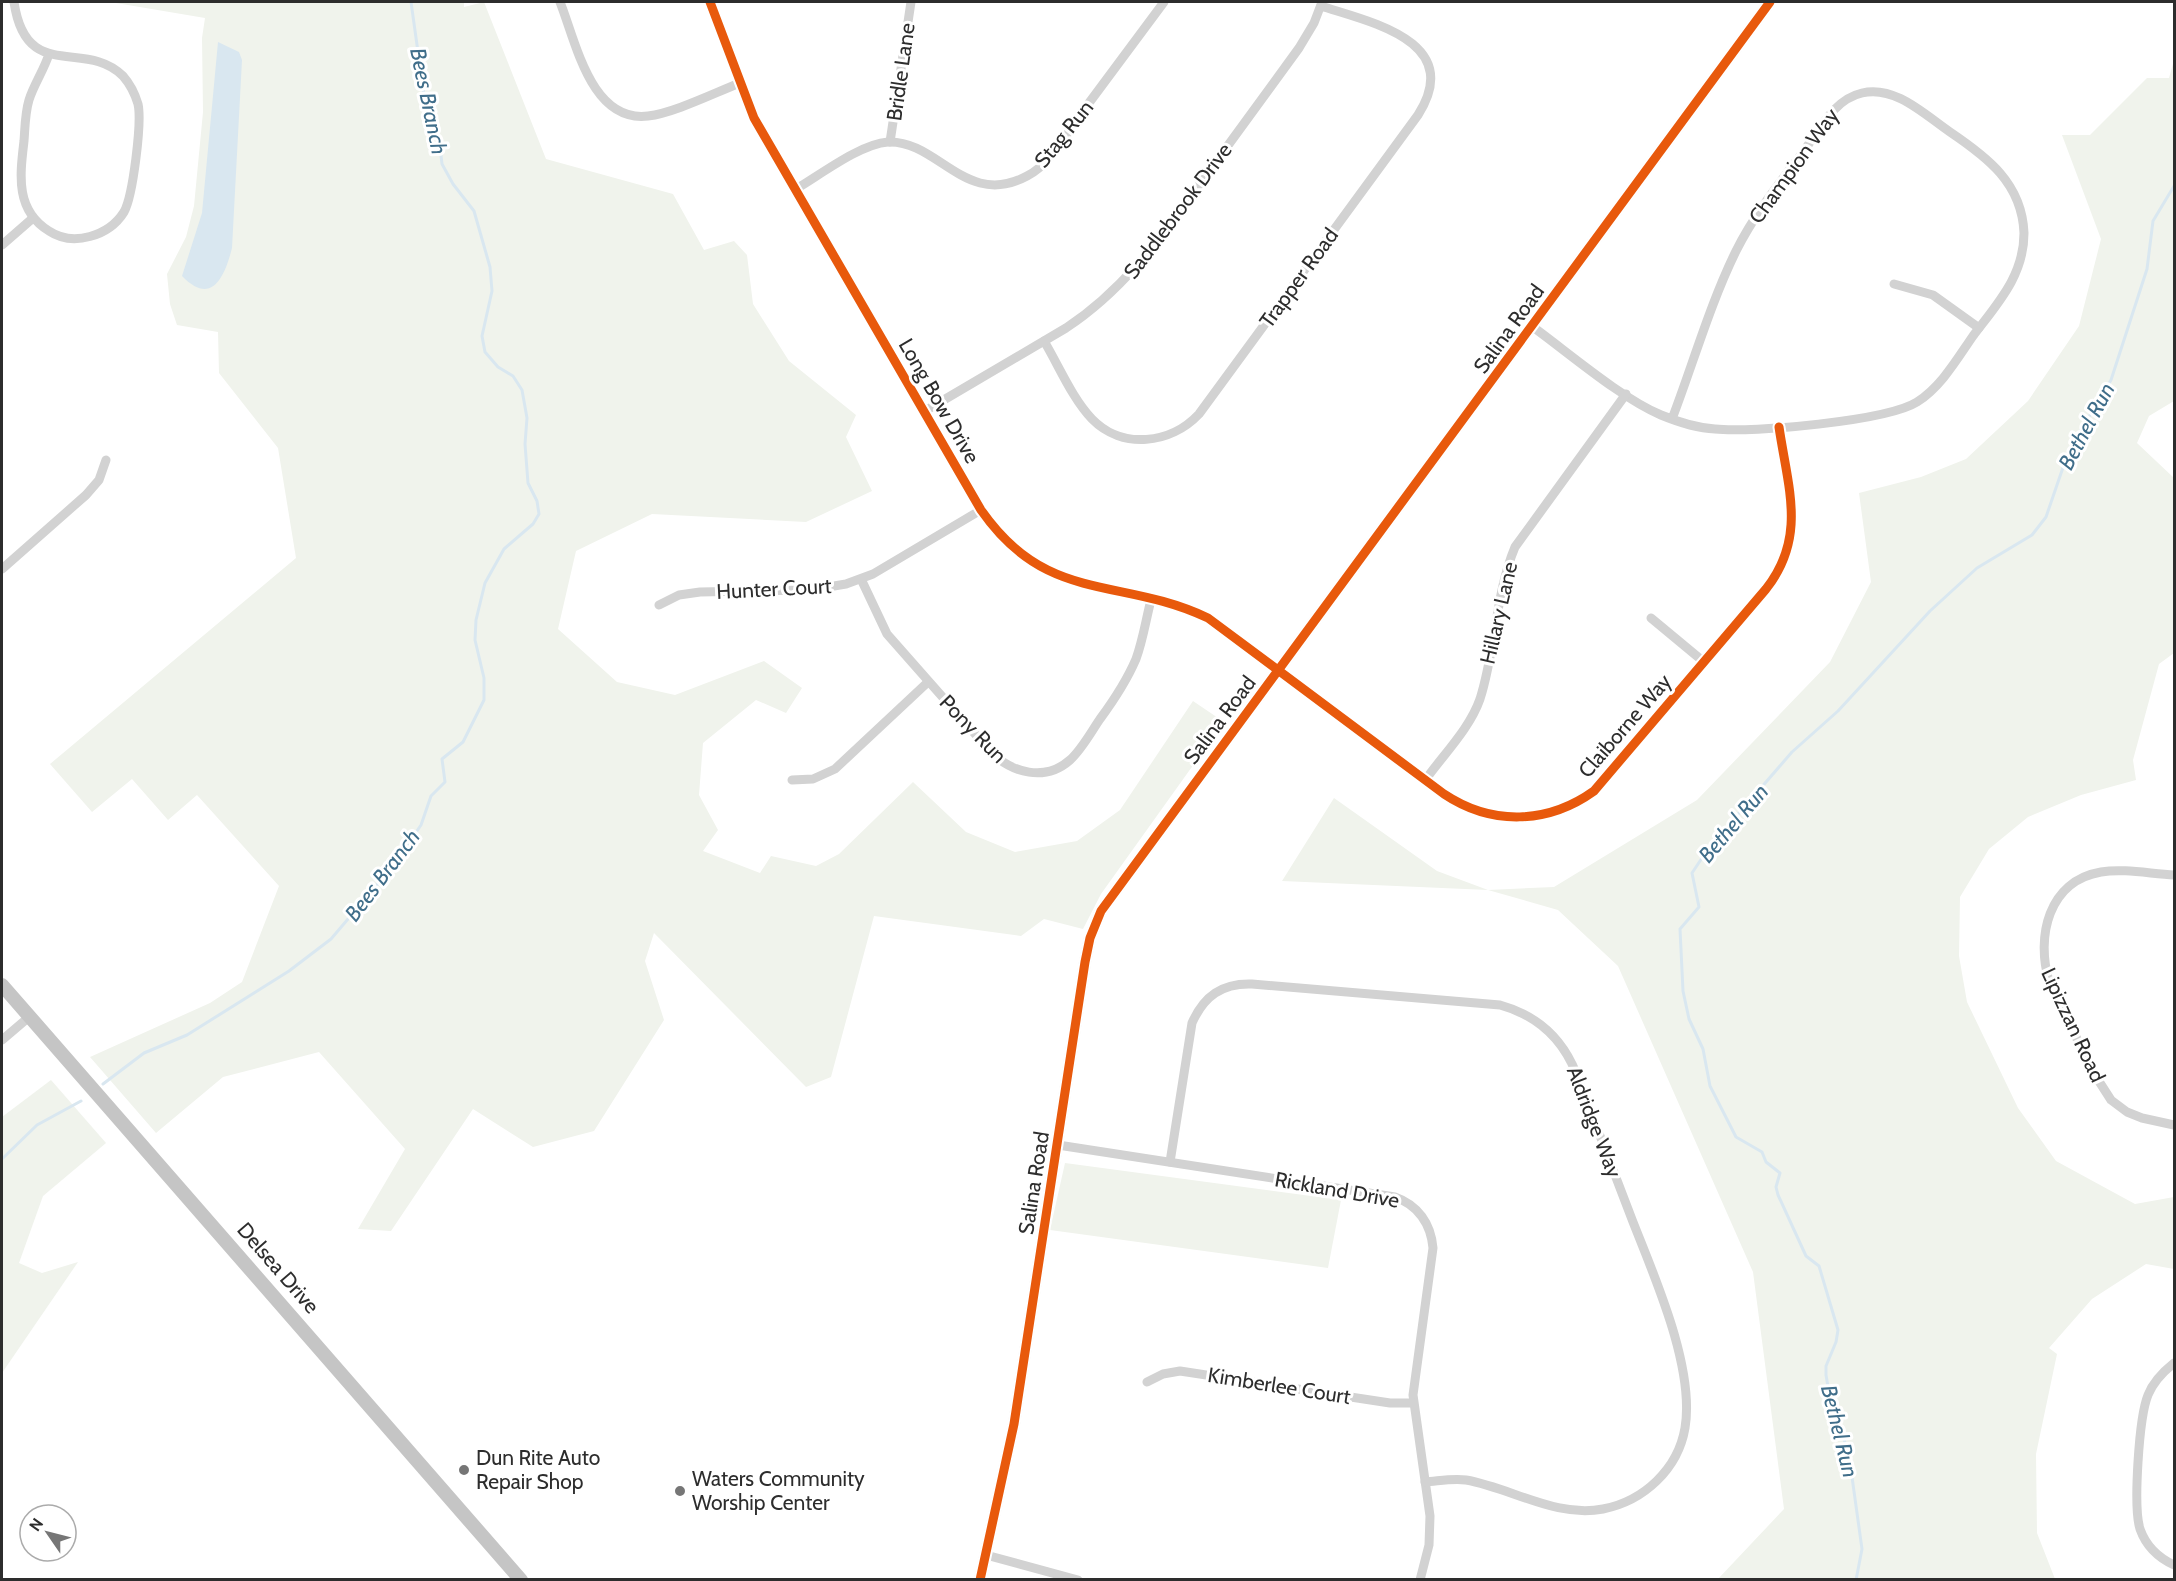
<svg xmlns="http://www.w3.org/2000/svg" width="2176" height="1581" font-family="Cabin,sans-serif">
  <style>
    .green { fill: #f0f3ec }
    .water { fill: #d9e7f0 }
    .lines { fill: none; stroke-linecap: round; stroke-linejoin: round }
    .stream { stroke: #d9e7f0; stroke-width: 3 }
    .street { stroke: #d2d2d2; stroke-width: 9 }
    .secondary { stroke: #cbcbcb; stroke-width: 12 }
    .primary { stroke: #c5c5c5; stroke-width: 14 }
    .cycleway-casing { stroke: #fff; stroke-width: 13 }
    .cycleway { stroke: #e8590c; stroke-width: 9 }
    .poi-dot { fill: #767676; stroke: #fff; stroke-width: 2 }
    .labels { text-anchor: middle; stroke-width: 6; stroke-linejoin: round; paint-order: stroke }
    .street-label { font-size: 21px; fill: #2d2d2d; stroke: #fff }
    .poi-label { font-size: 21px; fill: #2d2d2d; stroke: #fff; text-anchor: start }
    .water-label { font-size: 22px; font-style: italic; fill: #406e8a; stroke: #fff }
  </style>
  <rect width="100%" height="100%" fill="#fff"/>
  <g class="green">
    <polygon points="110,2 464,2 464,7 484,2 546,159 673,194 704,250 734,241 747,255 753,304 789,361 856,415 846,437 872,491 806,522 652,514 576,551 558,629 617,682 675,695 764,661 802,688 786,713 756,700 703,743 699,795 718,830 703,851 760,873 771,856 816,866 839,854 913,782 966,832 1015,852 1077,841 1120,810 1193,701 1224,722 1101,894 1083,929 1044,919 1021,936 874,916 831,1077 806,1087 654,933 645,961 664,1020 594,1131 533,1147 473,1109 391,1231 358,1229 405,1149 319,1052 223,1077 156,1133 90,1057 210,1003 242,982 279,886 197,795 168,820 132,779 92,812 50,764 296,558 278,448 219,373 218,332 177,325 170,304 167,274 186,237 194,206 203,112 202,38 205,18"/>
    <polygon points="2174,60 2174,401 2149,416 2137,443 2174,478 2174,653 2159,664 2133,760 2136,780 2081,795 2028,817 1989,849 1960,897 1959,956 1967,1002 2018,1108 2056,1161 2135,1204 2174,1197 2174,1269 2146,1264 2092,1299 2049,1348 2057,1354 2036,1454 2037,1533 2055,1579 1718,1579 1784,1509 1753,1272 1618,966 1558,910 1488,890 1282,881 1334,798 1437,871 1488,890 1554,887 1697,800 1830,662 1871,582 1859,493 1921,477 1966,459 2028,401 2079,326 2101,239 2062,135 2090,135 2147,78 2169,78"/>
    <polygon points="51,1080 106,1143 43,1196 19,1263 42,1273 78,1262 2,1373 2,1117"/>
    <polygon points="1065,1163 1341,1200 1328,1268 1050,1230"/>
  </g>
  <path class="water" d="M 218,42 L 239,52 L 242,60 L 232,248 C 225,276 212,307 182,276 L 202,213 Z"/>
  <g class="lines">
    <g class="stream">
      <polyline points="103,1084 144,1053 187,1035 289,971 331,939 393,866 421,825 431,796 445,782 442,759 463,742 484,700 484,678 475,640 476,620 485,583 504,549 533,524 539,514 537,501 528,483 525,444 527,418 522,390 513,376 498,367 485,352 482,336 492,291 490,267 474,211 453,184 442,164 438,130 424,95 411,2"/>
      <polyline points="2,1159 37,1125 81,1101"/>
      <polyline points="1856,1580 1862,1549 1852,1477 1842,1429 1831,1404 1826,1375 1826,1366 1836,1342 1838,1330 1819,1266 1806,1256 1778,1195 1776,1187 1780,1173 1766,1162 1762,1152 1736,1137 1710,1086 1703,1049 1689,1019 1683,991 1680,929 1699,907 1692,873 1708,849 1792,752 1838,711 1930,611 1977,568 2032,535 2046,517 2069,450 2111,380 2147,269 2153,221 2174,186"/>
    </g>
    <g class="street">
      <path d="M 14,2 C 26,84 85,38 123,76 C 130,84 135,94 138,104 C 142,122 133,196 124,212 C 109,236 73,247 49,231 C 15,210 20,175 24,141 C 25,128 25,113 29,100 C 34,84 44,70 49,54"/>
      <path d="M 560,2 C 576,42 591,123 648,116 C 674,113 714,93 740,83"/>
      <path d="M 710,2 L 754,118 L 981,510 C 1047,605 1120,576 1208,618 L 1444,794 C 1492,826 1548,824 1594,791 L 1766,589 C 1807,537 1788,488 1779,427"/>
      <polyline points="890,142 911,2"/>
      <path d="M 796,189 C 820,175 860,144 888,142 C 938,140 966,209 1027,176 C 1052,163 1067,133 1083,111 C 1110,75 1137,38 1164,2"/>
      <polyline points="2,245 33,218"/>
      <polyline points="1894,284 1933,295 1979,328"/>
      <path d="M 1533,327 C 1570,354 1621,398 1661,415 C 1678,422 1696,428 1715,429 C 1752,433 1887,421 1917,402 C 1941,387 1957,359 1973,336 C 1997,304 2024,276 2024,233 C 2022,183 1987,157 1950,132 C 1925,115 1895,85 1862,93 C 1835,99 1821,127 1806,148 C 1781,181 1755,213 1736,251 C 1710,304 1693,364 1672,419"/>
      <path d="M 1044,341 C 1059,366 1072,398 1092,419 C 1122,450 1171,444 1199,414 L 1418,115 C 1465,41 1370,22 1321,6"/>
      <path d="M 925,411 L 1066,328 C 1124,290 1161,237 1202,181 C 1234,137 1266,93 1299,48 L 1314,23 L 1322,2"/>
      <polyline points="2,569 86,495 99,480 106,460"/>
      <path d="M 861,579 L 887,634 L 991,752 C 1012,773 1045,782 1070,760 C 1082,749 1091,732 1100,719 C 1114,700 1127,680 1136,659 C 1143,640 1146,619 1151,600"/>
      <polyline points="659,605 679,595 700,592 810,590 846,584 873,574 981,510"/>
      <polyline points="1651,618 1704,662"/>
      <path d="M 1426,779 C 1444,754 1470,728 1480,699 C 1496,649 1495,595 1515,547 L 1626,394"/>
      <polyline points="792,780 813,779 835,769 928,682"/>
      <path d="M 2174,875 C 2151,874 2124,868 2101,872 C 2048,881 2036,937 2049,981 L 2093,1072 L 2111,1100 L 2127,1112 L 2142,1118 L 2174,1125"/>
      <polyline points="2,1040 29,1017"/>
      <path d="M 1058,1145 L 1395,1197 C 1418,1205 1431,1224 1433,1248 L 1413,1395 L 1430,1516 L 1429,1545 L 1420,1580"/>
      <path d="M 1170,1162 L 1192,1023 C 1204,996 1222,983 1252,984 L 1500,1005 C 1536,1015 1562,1038 1576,1073 C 1595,1122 1614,1172 1633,1222 C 1655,1278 1695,1368 1685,1428 C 1678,1469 1644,1501 1603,1509 C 1555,1518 1512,1488 1466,1480 C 1453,1478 1439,1481 1425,1482"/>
      <path d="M 2174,1363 C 2164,1371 2153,1382 2148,1395 C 2139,1417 2133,1507 2140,1529 C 2146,1546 2159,1558 2174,1565"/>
      <polyline points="1147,1382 1163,1374 1180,1371 1390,1403 1413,1403"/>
      <polyline points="986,1555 1078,1580"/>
    </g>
    <polyline class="secondary" points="980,1580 1014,1424 1085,962 1090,938 1101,911 1770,2"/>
    <polyline class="primary" points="2,985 521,1580"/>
    <defs>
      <g id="cycleway">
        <path d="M 710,2 L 754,118 L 981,510 C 1047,605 1120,576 1208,618 L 1444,794 C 1492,826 1548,824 1594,791 L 1766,589 C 1807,537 1788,488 1779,427"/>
        <polyline points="980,1580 1014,1424 1085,962 1090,938 1101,911 1770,2"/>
      </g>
    </defs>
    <use href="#cycleway" class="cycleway-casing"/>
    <use href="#cycleway" class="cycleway"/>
  </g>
  <g class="poi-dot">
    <circle cx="464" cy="1470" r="6"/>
    <circle cx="680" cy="1491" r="6"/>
  </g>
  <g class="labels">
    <g class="street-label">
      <text transform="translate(901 72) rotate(-82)" y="7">Bridle Lane</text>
      <text transform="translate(1064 134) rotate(-51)" y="7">Stag Run</text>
      <text transform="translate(1794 166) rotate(-54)" y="7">Champion Way</text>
      <text transform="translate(1178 211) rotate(-53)" y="7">Saddlebrook Drive</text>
      <text transform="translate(1299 278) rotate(-54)" y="7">Trapper Road</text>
      <text transform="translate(1509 329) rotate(-54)" y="7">Salina Road</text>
      <text transform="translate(939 401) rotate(60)" y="7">Long Bow Drive</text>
      <text transform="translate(774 589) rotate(-3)" y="7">Hunter Court</text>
      <text transform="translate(1499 613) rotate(-77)" y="7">Hillary Lane</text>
      <text transform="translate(1220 720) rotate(-53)" y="7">Salina Road</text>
      <text transform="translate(1625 726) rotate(-49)" y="7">Claiborne Way</text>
      <text transform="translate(973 729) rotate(46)" y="7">Pony Run</text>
      <text transform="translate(2073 1025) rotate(65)" y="7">Lipizzan Road</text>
      <text transform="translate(1594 1122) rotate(69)" y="7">Aldridge Way</text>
      <text transform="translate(1034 1183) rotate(-81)" y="7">Salina Road</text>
      <text transform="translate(1337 1190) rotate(10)" y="7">Rickland Drive</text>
      <text transform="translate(278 1268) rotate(49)" y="7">Delsea Drive</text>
      <text transform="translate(1279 1386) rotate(9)" y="7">Kimberlee Court</text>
    </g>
    <g class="poi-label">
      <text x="476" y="1465">Dun Rite Auto<tspan x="476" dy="24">Repair Shop</tspan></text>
      <text x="692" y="1486">Waters Community<tspan x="692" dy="24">Worship Center</tspan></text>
    </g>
    <g class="water-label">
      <text transform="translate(429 101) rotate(78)" y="8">Bees Branch</text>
      <text transform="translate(2086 426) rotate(-62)" y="8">Bethel Run</text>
      <text transform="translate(1733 823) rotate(-50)" y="8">Bethel Run</text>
      <text transform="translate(382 875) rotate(-53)" y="8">Bees Branch</text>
      <text transform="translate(1840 1431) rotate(76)" y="8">Bethel Run</text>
    </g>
  </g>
  <rect width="2176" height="1581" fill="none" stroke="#2d2d2d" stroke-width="6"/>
  <g transform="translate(48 1533) rotate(305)"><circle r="28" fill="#ffffff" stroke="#ababab" stroke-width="1.5"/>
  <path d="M0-4.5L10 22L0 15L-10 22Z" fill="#767676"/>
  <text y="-9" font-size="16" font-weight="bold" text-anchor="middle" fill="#2d2d2d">N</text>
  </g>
</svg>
